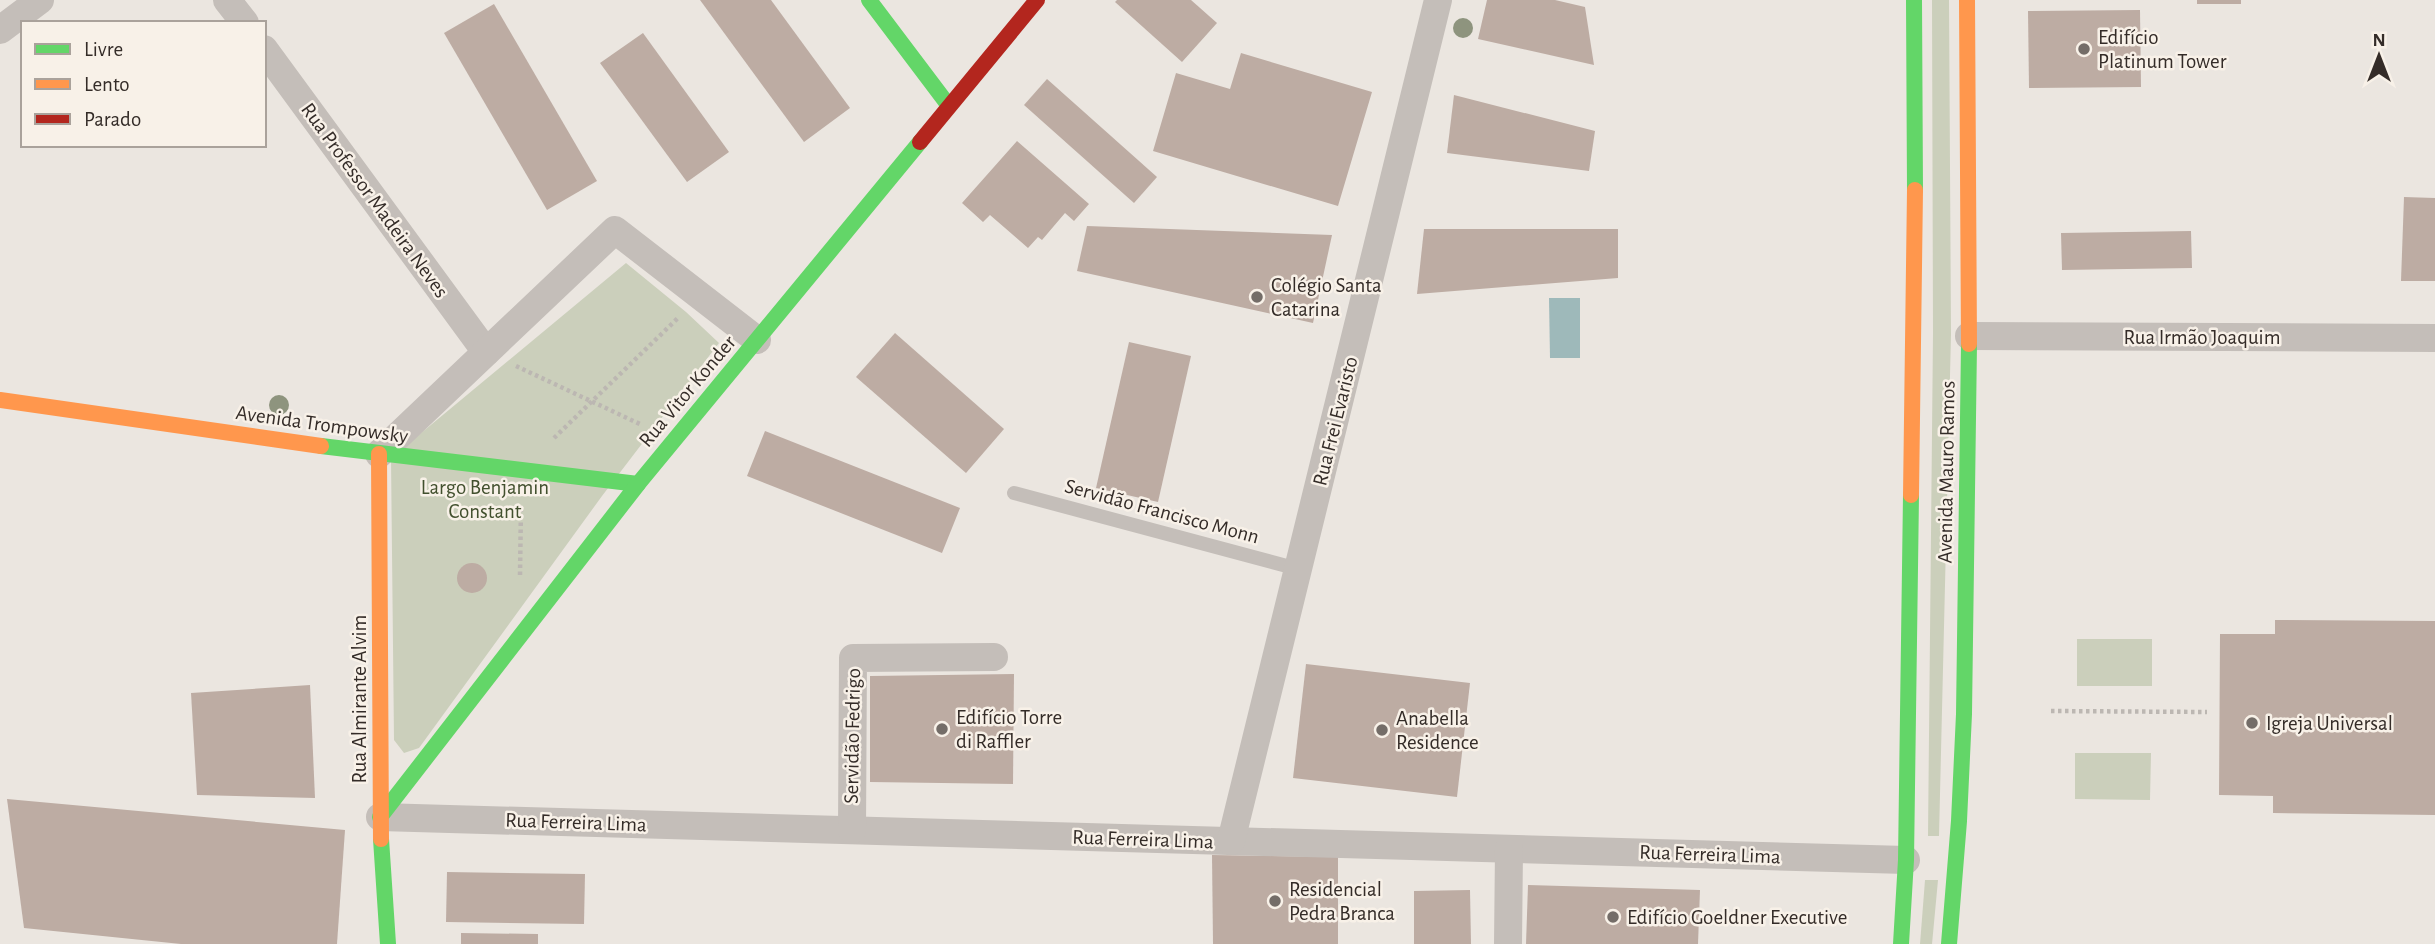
<svg xmlns="http://www.w3.org/2000/svg" width="2435" height="944" font-family="'Alegreya Sans',sans-serif">
  <style>
    .green { fill: #cbcfbb }
    .water { fill: #9eb9ba }
    .building { fill: #bdaca3 }
    .lines { fill: none; stroke-linecap: round; stroke-linejoin: round }
    .path { stroke: #bcb7b2; stroke-width: 4.5; stroke-dasharray: 3.5 3.5; stroke-linecap: butt }
    .lane { stroke: #c4beb9; stroke-width: 14 }
    .street { stroke: #c4beb9; stroke-width: 28 }
    .fast { stroke: #63d668; stroke-width: 16 }
    .slow { stroke: #ff974d; stroke-width: 16 }
    .jam { stroke: #b3261e; stroke-width: 16 }
    .tree { fill: #8e947e }
    .poi-dot { fill: #746d68; stroke: #f8f1e8; stroke-width: 2.5 }
    .labels { text-anchor: middle; stroke-width: 5; stroke-linejoin: round; paint-order: stroke }
    .poi-label { font-size: 21px; fill: #342c28; stroke: #f8f1e8; text-anchor: start }
    .street-label { font-size: 21px; fill: #342c28; stroke: #f8f1e8 }
    .park-label { font-size: 21px; fill: #42502e; stroke: #f8f1e8 }
  </style>
  <rect width="100%" height="100%" fill="#ebe6e0"/>
  <g class="green">
    <polygon points="1932,0 1949,0 1951,334 1939,836 1928,836 1933,333"/>
    <polygon points="626,263 686,312 719,343 602,496 419,748 404,753 394,740 391,458"/>
    <rect x="2077" y="639" width="75" height="47"/>
    <polygon points="2075,753 2151,753 2150,800 2075,799"/>
    <polygon points="1925,880 1938,880 1932,944 1920,944"/>
  </g>
  <polygon class="water" points="1549,298 1580,298 1580,358 1550,358"/>
  <g class="building">
    <polygon points="700,0 771,0 850,108 804,142"/>
    <polygon points="1117,0 1191,0 1217,23 1182,62 1115,2"/>
    <polygon points="1487,0 1555,0 1585,7 1594,65 1478,39"/>
    <rect x="2197" y="0" width="44" height="4"/>
    <polygon points="494,4 597,181 547,210 444,33"/>
    <polygon points="2140,10 2141,87 2029,88 2028,11"/>
    <polygon points="643,33 729,152 687,182 600,63"/>
    <polygon points="1241,53 1372,92 1338,206 1153,151 1176,73 1230,89"/>
    <polygon points="1047,79 1157,177 1134,203 1024,105"/>
    <polygon points="1454,95 1595,131 1589,171 1447,153"/>
    <polygon points="1017,141 1089,204 1074,221 1065,213 1042,240 1038,237 1028,248 990,215 983,222 962,203"/>
    <polygon points="2404,197 2435,198 2435,281 2401,281"/>
    <polygon points="1087,226 1332,235 1313,323 1077,271"/>
    <polygon points="1424,229 1618,229 1618,278 1417,294"/>
    <polygon points="2191,231 2192,268 2062,270 2061,233"/>
    <polygon points="895,333 1004,429 966,473 856,377"/>
    <polygon points="1129,342 1191,356 1158,502 1096,488"/>
    <polygon points="765,431 960,508 942,553 747,476"/>
    <circle cx="472" cy="578" r="15"/>
    <polygon points="2275,620 2435,621 2435,815 2273,813 2273,796 2219,795 2220,634 2275,634"/>
    <polygon points="1306,664 1470,683 1457,797 1293,778"/>
    <polygon points="1014,674 1013,784 870,782 870,676"/>
    <polygon points="310,685 315,798 197,795 191,693"/>
    <polygon points="7,799 345,830 337,944 181,944 24,928"/>
    <polygon points="1212,855 1338,857 1338,944 1213,944"/>
    <polygon points="447,872 585,874 584,924 446,922"/>
    <polygon points="1528,885 1700,890 1698,944 1526,944"/>
    <polygon points="1470,890 1471,944 1414,944 1414,891"/>
    <polygon points="461,933 538,934 538,944 461,944"/>
  </g>
  <g class="lines">
    <g class="path">
      <polyline points="516,366 642,425"/>
      <polyline points="554,438 679,317"/>
      <polyline points="520,575 521,506"/>
      <polyline points="2051,711 2207,712"/>
    </g>
    <polyline class="lane" points="1014,493 1298,569"/>
    <g class="street">
      <polyline points="227,0 245,23"/>
      <polyline points="0,30 40,0"/>
      <polyline points="264,49 486,352"/>
      <polyline points="1969,336 2435,338"/>
      <polyline points="379,454 615,230 757,340"/>
      <polyline points="380,817 1906,860"/>
      <polyline points="852,830 853,658 994,657"/>
      <polyline points="1231,841 1438,0"/>
      <polyline points="1508,944 1509,849"/>
    </g>
    <g class="fast">
      <polyline points="869,0 949,106"/>
      <polyline points="1914,0 1915,190"/>
      <polyline points="321,446 638,484"/>
      <polyline points="380,817 638,484 920,142"/>
      <polyline points="381,839 388,944"/>
      <polyline points="1901,944 1906,860 1911,495"/>
      <polyline points="1949,944 1959,821 1964,714 1969,344"/>
    </g>
    <g class="slow">
      <polyline points="1967,0 1969,344"/>
      <polyline points="0,400 321,446"/>
      <polyline points="379,454 381,839"/>
      <polyline points="1911,495 1915,190"/>
    </g>
    <polyline class="jam" points="920,142 1037,0"/>
  </g>
  <g class="tree">
    <circle cx="1463" cy="28" r="10"/>
    <circle cx="279" cy="405" r="10"/>
  </g>
  <g class="poi-dot">
    <circle cx="2084" cy="49" r="7"/>
    <circle cx="1257" cy="297" r="7"/>
    <circle cx="2252" cy="723" r="7"/>
    <circle cx="942" cy="729" r="7"/>
    <circle cx="1382" cy="730" r="7"/>
    <circle cx="1275" cy="901" r="7"/>
    <circle cx="1613" cy="917" r="7"/>
  </g>
  <g class="labels">
    <g class="poi-label">
      <text x="2098" y="44">Edifício<tspan x="2098" dy="24">Platinum Tower</tspan></text>
      <text x="1271" y="292">Colégio Santa<tspan x="1271" dy="24">Catarina</tspan></text>
      <text x="956" y="724">Edifício Torre<tspan x="956" dy="24">di Raffler</tspan></text>
      <text x="1396" y="725">Anabella<tspan x="1396" dy="24">Residence</tspan></text>
      <text x="2266" y="730">Igreja Universal</text>
      <text x="1289" y="896">Residencial<tspan x="1289" dy="24">Pedra Branca</tspan></text>
      <text x="1627" y="924">Edifício Goeldner Executive</text>
    </g>
    <g class="street-label">
      <text transform="translate(375 200) rotate(54)" y="7">Rua Professor Madeira Neves</text>
      <text x="2202" y="344">Rua Irmão Joaquim</text>
      <text transform="translate(687 391) rotate(-50)" y="7">Rua Vitor Konder</text>
      <text transform="translate(1335 421) rotate(-76)" y="7">Rua Frei Evaristo</text>
      <text transform="translate(322 424) rotate(8)" y="7">Avenida Trompowsky</text>
      <text transform="translate(1946 472) rotate(-89)" y="7">Avenida Mauro Ramos</text>
      <text transform="translate(1162 511) rotate(15)" y="7">Servidão Francisco Monn</text>
      <text transform="translate(359 699) rotate(-90)" y="7">Rua Almirante Alvim</text>
      <text transform="translate(852 736) rotate(-89)" y="7">Servidão Fedrigo</text>
      <text transform="translate(576 822) rotate(2)" y="7">Rua Ferreira Lima</text>
      <text transform="translate(1143 839) rotate(2)" y="7">Rua Ferreira Lima</text>
      <text transform="translate(1710 854) rotate(2)" y="7">Rua Ferreira Lima</text>
    </g>
    <g class="park-label">
      <text x="485" y="494">Largo Benjamin<tspan x="485" dy="24">Constant</tspan></text>
    </g>
  </g>
  <rect x="21" y="21" width="245" height="126" fill="#f8f1e8" stroke="#aaa29b" stroke-width="2"/>
  <rect x="35" y="44" width="35" height="10" fill="#63d668" stroke="#aaa29b" stroke-width="2"/>
  <text x="84" y="56" font-size="21" fill="#342c28">Livre</text>
  <rect x="35" y="79" width="35" height="10" fill="#ff974d" stroke="#aaa29b" stroke-width="2"/>
  <text x="84" y="91" font-size="21" fill="#342c28">Lento</text>
  <rect x="35" y="114" width="35" height="10" fill="#b3261e" stroke="#aaa29b" stroke-width="2"/>
  <text x="84" y="126" font-size="21" fill="#342c28">Parado</text>
  <g transform="translate(2379 56)" stroke="#f8f1e8" stroke-width="5" paint-order="stroke">
  <path d="M0-5L12 26L0 18L-12 26Z" fill="#342c28"/>
  <text y="-10" font-size="19" font-weight="bold" text-anchor="middle" fill="#342c28">N</text>
  </g>
</svg>
